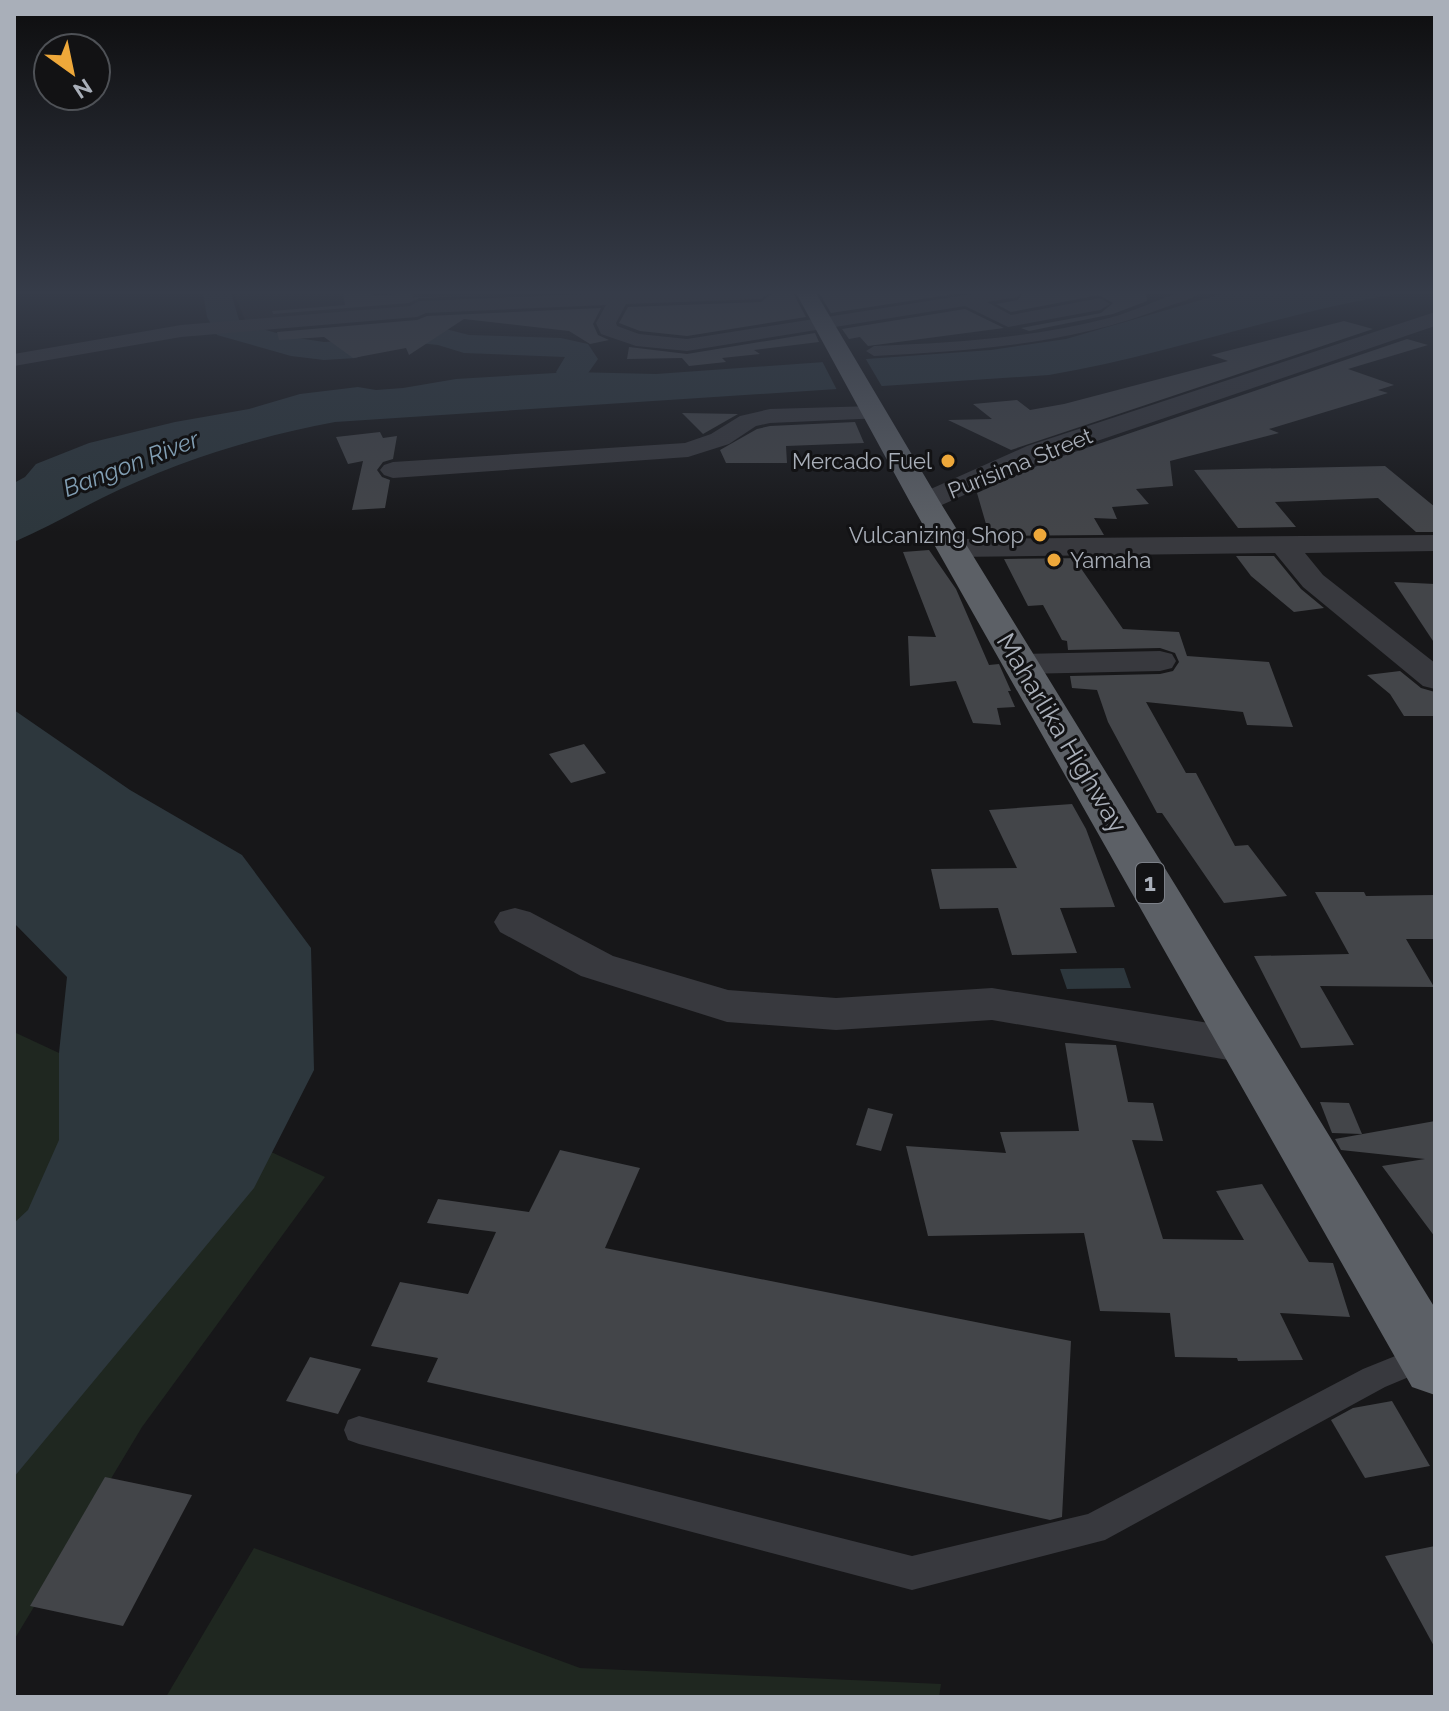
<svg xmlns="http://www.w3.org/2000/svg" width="1449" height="1711" font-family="Raleway,sans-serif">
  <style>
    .built { fill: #232326 }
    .green { fill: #1f2720 }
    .water { fill: #2d373d }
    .pier { fill: #171719 }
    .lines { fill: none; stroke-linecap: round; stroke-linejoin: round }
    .river { fill: #2d373d; fill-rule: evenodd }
    .building { fill: #434549 }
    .service { fill: #38393e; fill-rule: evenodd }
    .pedestrian { fill: #38393e; fill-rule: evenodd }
    .minor { fill: #38393e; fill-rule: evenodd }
    .tertiary { fill: #38393e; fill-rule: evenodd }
    .trunk { fill: #5c6066; fill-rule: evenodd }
    .poi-dot { fill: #eea83a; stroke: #121214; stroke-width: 3 }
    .labels { text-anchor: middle; stroke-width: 6; stroke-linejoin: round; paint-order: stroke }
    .far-poi-label { font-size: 22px; fill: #a9afb9; stroke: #121214; text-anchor: end }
    .far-street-label { font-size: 22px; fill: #a9afb9; stroke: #121214 }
    .far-water-label { font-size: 24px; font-style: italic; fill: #819eb3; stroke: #121214 }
    .shield { fill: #121214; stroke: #7c8088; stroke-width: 2 }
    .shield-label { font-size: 24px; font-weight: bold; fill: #a9afb9 }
    .street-label { font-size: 26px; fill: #a9afb9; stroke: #121214 }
  </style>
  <rect width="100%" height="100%" fill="#171719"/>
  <polygon class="built" points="234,293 421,293 415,309 247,325"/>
  <g class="green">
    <polygon points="14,1032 325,1177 142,1427 14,1640"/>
    <polygon points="254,1548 580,1668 941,1684 939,1697 166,1697"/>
  </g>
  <g class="water">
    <path d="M 1225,293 L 1402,293 C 1283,312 1168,355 1049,375 L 335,422 C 254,437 176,462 102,498 C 72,513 44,529 14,542 L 14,483 L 25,477 L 36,464 L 89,443 L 175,422 L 249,409 L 300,394 L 358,387 L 376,390 L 403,388 L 456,379 L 572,372 L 656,374 L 991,350 L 1066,339 Z"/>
    <polygon points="14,710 130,790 242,855 311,948 314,1070 254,1188 14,1477 14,1223 28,1210 59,1140 59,1053 67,977 14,923"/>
    <polygon points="1124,968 1131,988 1067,989 1060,969"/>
  </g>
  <polygon class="pier" points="864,356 884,390 838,392 821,359"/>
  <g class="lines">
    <polygon class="river" points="203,293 231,293 240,323 291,337 324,342 352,340 376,330 409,324 438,327 469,335 561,338 588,344 598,359 584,379 572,382 560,379 556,372 565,357 464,353 438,345 409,342 394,344 356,358 324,360 291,356 217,335 207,317"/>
  </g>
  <g class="building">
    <polygon points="343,293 373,293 374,296 411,293 414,299 415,297 487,295 419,298 409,303 273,314 272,311 345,305"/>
    <polygon points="773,293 793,293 806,317 687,336 640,331 619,323 628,307 761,302"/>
    <polygon points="819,293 961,293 831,313"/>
    <polygon points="1023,293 1146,293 1147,301 1113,314 1029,331 1021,328 1101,313 1113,303 1099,295 1011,312 996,304 1018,300"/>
    <polygon points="601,308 593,324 598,335 609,340 590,344 569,331 464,319 409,355 406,348 353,358 324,337 279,340 277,332 417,320 427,316"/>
    <polygon points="965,309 1004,328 868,346 860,337 849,339 842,329"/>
    <polygon points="1344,321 1373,329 1011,450 948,420 992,419 973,404 1017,400 1030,410 1064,404 1228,361 1211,355"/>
    <polygon points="815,333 819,342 754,350 760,354 722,358 726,362 689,366 682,358 627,359 629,347 687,354"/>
    <polygon points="1407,339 1428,345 1348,369 1394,385 1378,390 1388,393 1269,429 1279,433 1170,461 1173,486 1136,489 1149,504 1112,507 1117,519 1094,518 1104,535 992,536 986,524 977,493 1048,461"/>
    <polygon points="682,413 738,414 703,434"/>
    <polygon points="855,422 864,443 786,446 787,463 726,463 720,450 757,429 770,426"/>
    <polygon points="380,432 383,438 397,436 393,459 383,462 377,470 382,477 390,480 385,508 352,510 363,461 348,464 336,437"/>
    <polygon points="1385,466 1435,507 1435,532 1416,532 1378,498 1275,502 1296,527 1238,528 1194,470"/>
    <polygon points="929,550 956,589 989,665 999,664 1011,691 1008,691 1015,707 997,708 1001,725 973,723 956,681 910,686 908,636 936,637 903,552"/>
    <polygon points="1236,556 1274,556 1301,589 1324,608 1294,612 1251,576"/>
    <polygon points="1093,558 1098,567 1080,567 1123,629 1179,632 1187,656 1269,662 1293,727 1247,725 1243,712 1146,702 1186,773 1196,773 1235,846 1248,845 1287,896 1224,903 1162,813 1157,813 1108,722 1097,690 1072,688 1070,676 1160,674 1173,671 1179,662 1175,653 1160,648 1068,650 1067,641 1062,640 1043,605 1028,606 1004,559"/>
    <polygon points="1394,582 1435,584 1435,644"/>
    <polygon points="1400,671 1421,688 1435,692 1435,716 1404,716 1390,694 1367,675"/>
    <polygon points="584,744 606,773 571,783 549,754"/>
    <polygon points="1072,804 1086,829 1115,907 1060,908 1077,953 1012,955 998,908 940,909 931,869 1017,868 989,810"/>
    <polygon points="1315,892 1364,892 1366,896 1435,895 1435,939 1406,939 1434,987 1320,986 1354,1045 1301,1048 1254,956 1349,954"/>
    <polygon points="1065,1043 1116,1045 1128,1102 1153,1103 1163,1141 1132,1140 1163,1239 1244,1240 1216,1191 1262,1184 1309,1262 1333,1263 1350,1317 1280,1313 1303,1360 1238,1361 1237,1358 1175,1357 1170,1313 1100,1311 1084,1233 928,1236 906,1146 1006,1153 1000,1132 1079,1131"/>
    <polygon points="1320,1102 1349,1103 1362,1134 1332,1133"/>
    <polygon points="868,1108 893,1114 881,1151 856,1145"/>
    <polygon points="1435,1121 1435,1237 1382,1166 1425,1159 1341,1150 1335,1139"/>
    <polygon points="560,1150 640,1168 605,1248 1071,1341 1062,1517 1050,1520 427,1382 438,1358 371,1346 400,1282 468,1294 496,1232 427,1223 438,1199 529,1212"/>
    <polygon points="310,1357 361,1369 338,1414 286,1401"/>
    <polygon points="1392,1401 1430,1466 1365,1478 1331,1420 1353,1408"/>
    <polygon points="105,1477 192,1495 123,1626 30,1606"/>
    <polygon points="1435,1546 1435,1648 1385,1556"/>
  </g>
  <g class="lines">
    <polygon class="service" points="1425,1344 1435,1348 1435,1366 1385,1387 1105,1540 912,1590 359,1444 348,1440 344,1430 348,1420 359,1416 912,1556 1088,1514 1363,1369"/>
    <path class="pedestrian" d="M 1179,293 L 1200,293 C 1191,300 1177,303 1166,307 C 1073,344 973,351 874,356 L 866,351 L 874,346 C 953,343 1032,338 1109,318 C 1133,312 1155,300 1179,293 Z"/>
    <g class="minor">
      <polygon points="613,293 770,293 761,299 626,304 616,323 617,326 639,334 687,339 978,293 1020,293 1018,297 987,302 1011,315 1100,298 1110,304 1100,310 1008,327 965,306 687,351 636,346 601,334 596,323 606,305 426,313 417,317 181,337 14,366 14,354 181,325 410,306 419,301"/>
      <polygon points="874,406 882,408 886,413 882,418 770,423 756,426 729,444 688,457 393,478 384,475 380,470 384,465 393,462 685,443 711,434 740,416 770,409"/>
      <polygon points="1435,535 1435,551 1305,553 1323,575 1435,663 1435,689 1423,686 1303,587 1275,553 953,557 943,554 939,548 943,542 953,539"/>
      <polygon points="1160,651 1172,654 1176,661 1172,668 1160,671 1021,674 1009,671 1005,664 1009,657 1021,654"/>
      <polygon points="515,908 530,912 613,956 728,990 836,998 992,988 1246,1029 1263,1034 1270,1046 1263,1058 1246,1063 992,1020 836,1030 727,1022 581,976 500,932 494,922 500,912"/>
    </g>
    <polygon class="tertiary" points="1435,312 1435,326 1047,458 935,508 925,511 915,508 910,502 915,496 1027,446"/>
    <polygon class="trunk" points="796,293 816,293 940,502 1435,1308 1435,1395 1412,1387 910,502"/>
  </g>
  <linearGradient id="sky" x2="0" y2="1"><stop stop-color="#0d0d0e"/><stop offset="0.55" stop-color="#363c49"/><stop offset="1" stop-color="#363c49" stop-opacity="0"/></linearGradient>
  <rect width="1449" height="532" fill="url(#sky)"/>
  <g class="poi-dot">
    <circle cx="948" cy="461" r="8"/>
    <circle cx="1040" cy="535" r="8"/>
    <circle cx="1054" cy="560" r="8"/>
  </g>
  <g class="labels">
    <g class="far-poi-label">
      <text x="932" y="469">Mercado Fuel</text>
      <text x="1024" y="543">Vulcanizing Shop</text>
      <text x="1070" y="568" text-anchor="start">Yamaha</text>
    </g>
    <g class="far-street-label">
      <text transform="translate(1020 463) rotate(-22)" y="8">Purisima Street</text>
    </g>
    <g class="far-water-label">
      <text transform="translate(131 464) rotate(-21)" y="8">Bangon River</text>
    </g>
    <rect class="shield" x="1136" y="863" width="28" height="40" rx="6"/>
    <g class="shield-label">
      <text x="1150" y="891">1</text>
    </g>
    <g class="street-label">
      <text transform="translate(1062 733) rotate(59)" y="9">Maharlika Highway</text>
    </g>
  </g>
  <rect width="1449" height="1711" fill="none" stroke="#a9afb9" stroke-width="32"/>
  <g transform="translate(72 72) rotate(147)"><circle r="38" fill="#121214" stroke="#4e5156" stroke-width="2"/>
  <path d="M0-6L14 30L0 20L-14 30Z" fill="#eea83a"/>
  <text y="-12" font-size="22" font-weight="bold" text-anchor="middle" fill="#a9afb9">N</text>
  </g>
</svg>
